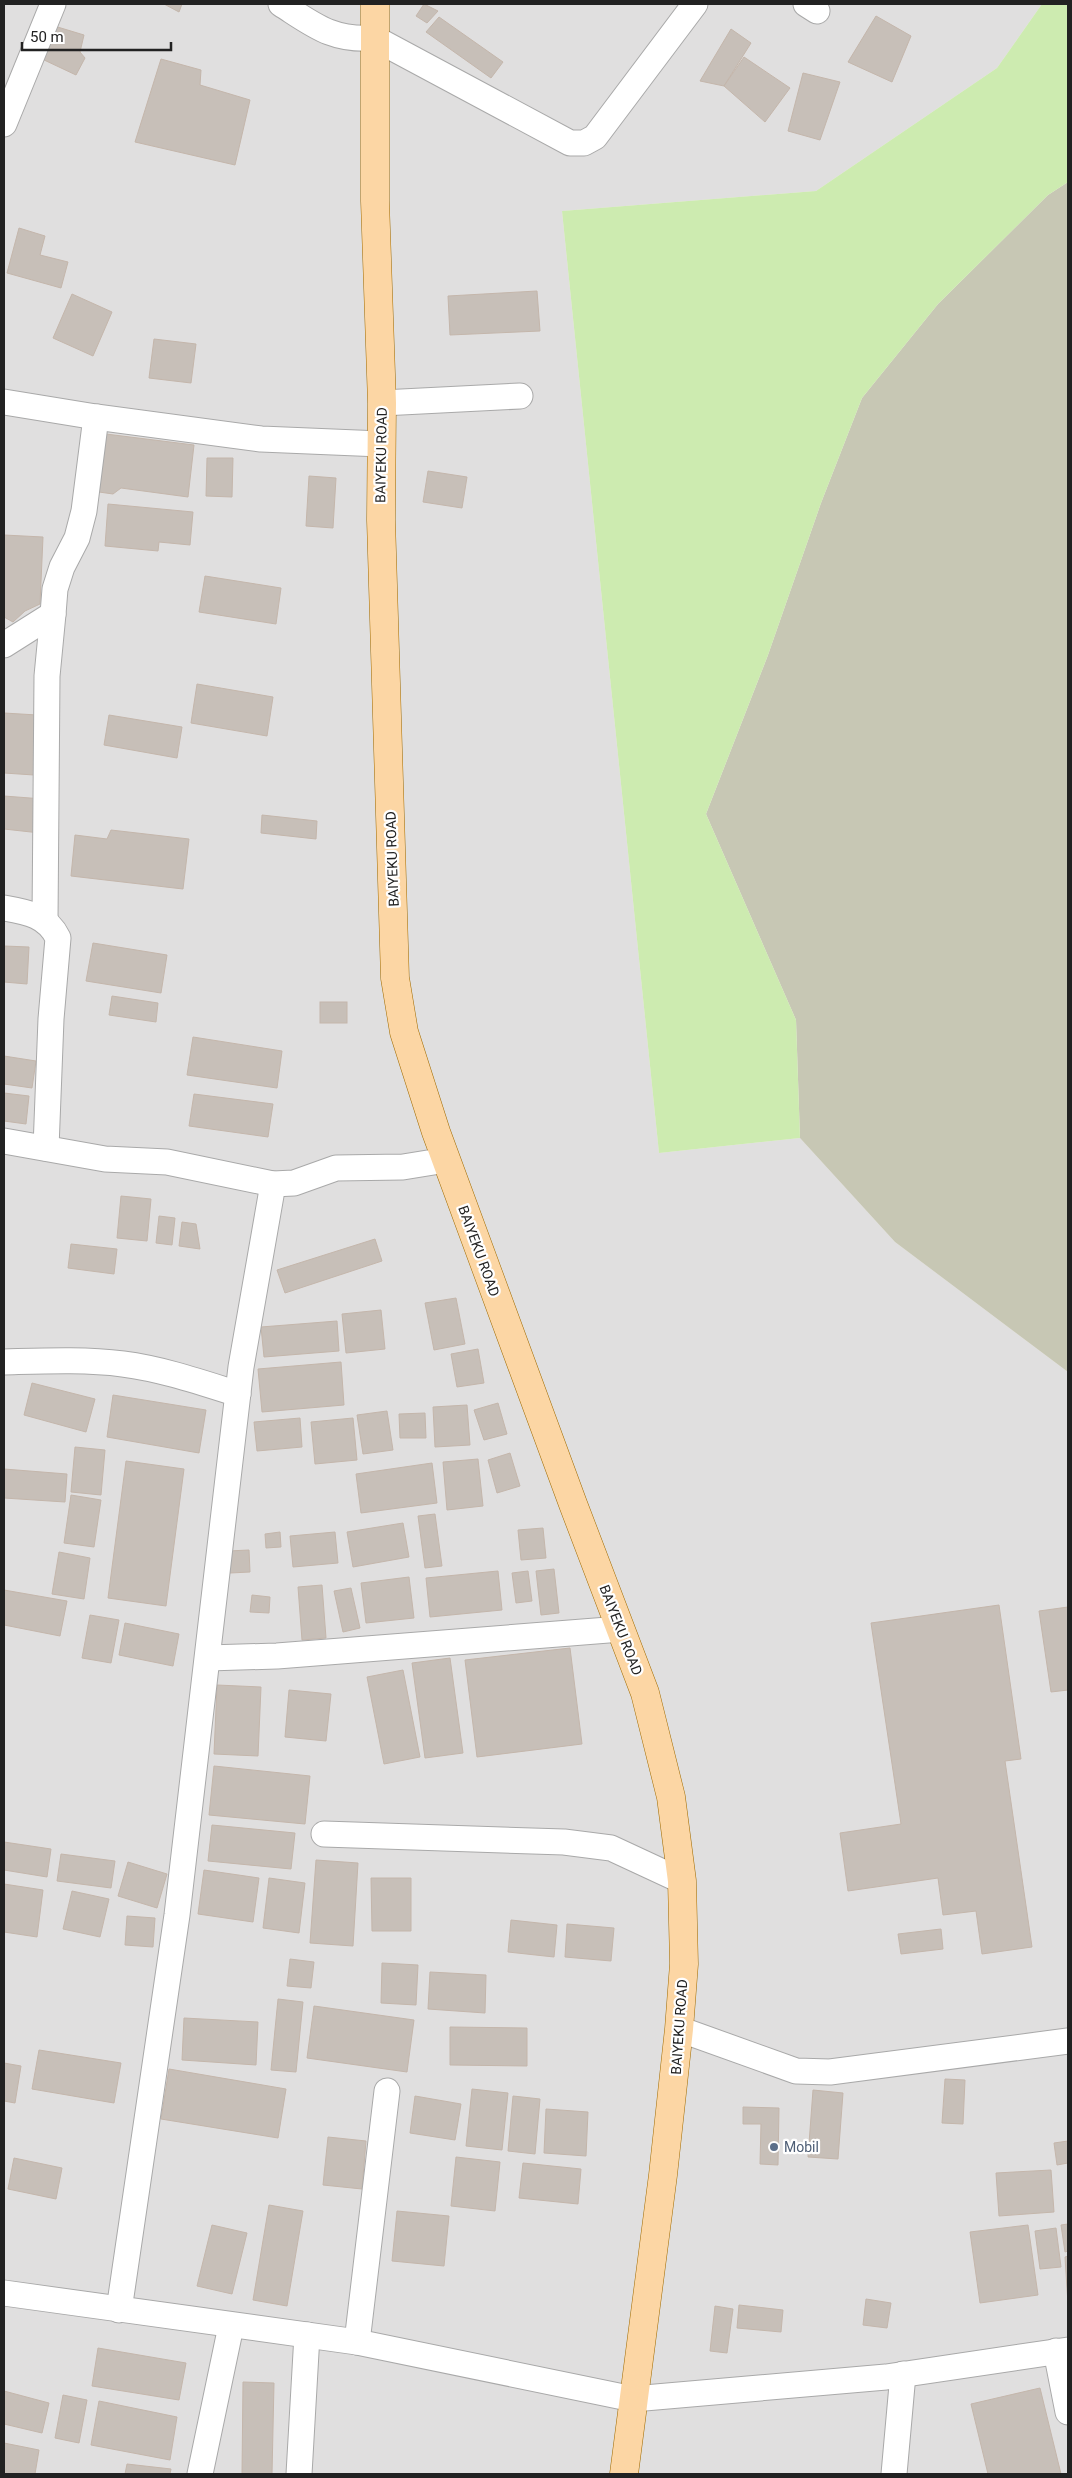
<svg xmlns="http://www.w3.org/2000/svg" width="1072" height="2478" font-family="Roboto,sans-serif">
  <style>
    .residential { fill: #e0dfdf }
    .construction { fill: #c7c7b4 }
    .grass { fill: #cdebb0 }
    .building { fill: #c7bfb8; stroke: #c4b6ab }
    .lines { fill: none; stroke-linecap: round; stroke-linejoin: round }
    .minor-casing { stroke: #a9a9a9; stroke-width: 27 }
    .major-casing { stroke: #a06b00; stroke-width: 29 }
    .minor { stroke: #fff; stroke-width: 25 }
    .major { stroke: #fcd6a4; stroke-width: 28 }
    .service-dot { fill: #5c6f8a; stroke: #fff; stroke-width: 2 }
    .labels { text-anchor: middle; stroke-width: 4.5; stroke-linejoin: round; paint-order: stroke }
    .street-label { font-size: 14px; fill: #222; stroke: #fff }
    .service-label { font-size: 14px; fill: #4e5e75; stroke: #fff; text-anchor: start }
  </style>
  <rect width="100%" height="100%" fill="#f2efe9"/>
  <polygon class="residential" points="4,4 1042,4 997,68 816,191 562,211 659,1153 800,1138 895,1242 1068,1372 1068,2474 4,2474"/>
  <polygon class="construction" points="1068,182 1068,1372 895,1242 800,1138 796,1020 706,814 768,655 821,503 862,398 938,304 1048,195"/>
  <polygon class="grass" points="1042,4 1068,4 1068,182 1048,195 938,304 862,398 821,503 768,655 706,814 796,1020 800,1138 659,1153 562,211 816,191 997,68"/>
  <g class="building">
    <polygon points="164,4 182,4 179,12"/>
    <polygon points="424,4 438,11 427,23 416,16"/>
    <polygon points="876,16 911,36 892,82 848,62"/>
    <polygon points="439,17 503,62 491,78 426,32"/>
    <polygon points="51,25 84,35 80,52 85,58 76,75 42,59"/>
    <polygon points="731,29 751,43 724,86 700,81"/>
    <polygon points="744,57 790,88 765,122 724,86"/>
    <polygon points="161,59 201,70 200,85 250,100 235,165 135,142"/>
    <polygon points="803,73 840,82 820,140 788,131"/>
    <polygon points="19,228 45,236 40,255 68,262 61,288 7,273"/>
    <polygon points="537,291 540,331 450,335 448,296"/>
    <polygon points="72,294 112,312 93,356 53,338"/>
    <polygon points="154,339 196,344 191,383 149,378"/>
    <polygon points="106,434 194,445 188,497 121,488 113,494 99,492"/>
    <polygon points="207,458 233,458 232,497 206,496"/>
    <polygon points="428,471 467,477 462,508 423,502"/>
    <polygon points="309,476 336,478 333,528 306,526"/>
    <polygon points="108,504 193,512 190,545 159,542 158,551 105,546"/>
    <polygon points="4,535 43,537 40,604 25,611 13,622 4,617"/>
    <polygon points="205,576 281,588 276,624 199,612"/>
    <polygon points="197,684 273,697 267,736 191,723"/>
    <polygon points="4,713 37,715 34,775 4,773"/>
    <polygon points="109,715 182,727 177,758 104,745"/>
    <polygon points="4,796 43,799 40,833 4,829"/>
    <polygon points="262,815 317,821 316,839 261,833"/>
    <polygon points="111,830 189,839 183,889 71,876 75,835 107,839"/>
    <polygon points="93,943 167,955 161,993 86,981"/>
    <polygon points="4,946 29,947 27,984 4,982"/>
    <polygon points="112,996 158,1003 156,1022 109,1015"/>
    <rect x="320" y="1002" width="27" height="21"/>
    <polygon points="193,1037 282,1051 277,1088 187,1075"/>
    <polygon points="4,1056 36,1061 32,1088 4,1084"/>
    <polygon points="4,1093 29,1096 26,1124 4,1121"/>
    <polygon points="194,1094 273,1104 268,1137 189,1126"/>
    <polygon points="121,1196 151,1199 147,1241 117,1238"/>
    <polygon points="159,1216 175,1218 172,1245 156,1243"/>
    <polygon points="182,1222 196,1224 200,1249 179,1246"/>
    <polygon points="375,1239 382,1261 285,1293 277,1270"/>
    <polygon points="71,1244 117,1249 114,1274 68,1268"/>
    <polygon points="456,1298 465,1344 434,1350 425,1303"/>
    <polygon points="381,1310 385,1349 346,1353 342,1314"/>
    <polygon points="337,1321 339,1351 264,1357 261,1327"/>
    <polygon points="478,1349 484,1383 457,1387 451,1354"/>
    <polygon points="341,1362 344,1405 262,1412 258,1369"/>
    <polygon points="32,1383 95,1399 86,1432 24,1415"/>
    <polygon points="113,1395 206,1410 199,1453 107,1437"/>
    <polygon points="498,1403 507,1434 484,1440 474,1410"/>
    <polygon points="467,1405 470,1445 435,1447 433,1407"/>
    <polygon points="387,1411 393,1450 363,1454 357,1415"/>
    <polygon points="425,1413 426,1438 400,1438 399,1414"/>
    <polygon points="300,1418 302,1447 257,1451 254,1422"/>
    <polygon points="353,1418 357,1460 315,1464 311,1422"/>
    <polygon points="75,1447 105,1450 101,1495 71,1492"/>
    <polygon points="510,1453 520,1486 497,1493 488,1460"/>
    <polygon points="478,1459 483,1506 447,1510 443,1462"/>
    <polygon points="126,1461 184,1469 166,1606 108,1598"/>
    <polygon points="432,1463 437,1503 361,1513 356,1474"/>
    <polygon points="4,1469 67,1474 65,1502 4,1498"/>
    <polygon points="71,1495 101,1500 94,1547 64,1543"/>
    <polygon points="435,1514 442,1566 425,1568 418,1516"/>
    <polygon points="403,1523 409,1557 353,1567 347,1532"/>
    <polygon points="543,1528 546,1558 521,1560 518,1530"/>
    <polygon points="280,1532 281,1547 266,1548 265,1534"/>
    <polygon points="335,1532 338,1563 293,1567 290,1536"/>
    <polygon points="249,1550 250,1572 230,1573 228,1551"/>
    <polygon points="59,1552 90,1558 84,1599 52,1594"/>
    <polygon points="554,1569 559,1613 541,1615 536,1571"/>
    <polygon points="498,1571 502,1610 430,1617 426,1578"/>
    <polygon points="528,1571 532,1601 516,1603 512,1573"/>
    <polygon points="409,1577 414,1618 366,1623 361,1583"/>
    <polygon points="322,1585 326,1638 302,1640 298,1587"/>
    <polygon points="351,1588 360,1628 343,1632 334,1591"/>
    <polygon points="4,1590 67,1601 60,1636 4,1625"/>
    <polygon points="252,1595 270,1597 269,1613 250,1612"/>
    <polygon points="999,1605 1021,1759 1005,1761 1032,1947 982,1954 976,1911 943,1915 938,1878 848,1891 840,1833 901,1824 871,1623"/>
    <polygon points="1068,1607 1068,1690 1051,1692 1039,1611"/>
    <polygon points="90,1615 119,1620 111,1663 82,1658"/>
    <polygon points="125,1623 179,1634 173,1666 119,1655"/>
    <polygon points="570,1648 582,1744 477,1757 465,1660"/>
    <polygon points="450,1658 463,1753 425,1758 412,1663"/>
    <polygon points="403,1670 420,1757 384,1764 367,1677"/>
    <polygon points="217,1685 261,1687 258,1756 214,1754"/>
    <polygon points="289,1690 331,1694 326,1741 285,1737"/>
    <polygon points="214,1766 310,1776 305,1824 209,1815"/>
    <polygon points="212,1825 295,1833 291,1869 208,1861"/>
    <polygon points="4,1842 51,1849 47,1877 4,1870"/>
    <polygon points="61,1854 115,1861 111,1888 57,1881"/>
    <polygon points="316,1860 358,1863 353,1946 310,1943"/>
    <polygon points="128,1862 167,1874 157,1908 118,1896"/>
    <polygon points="204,1870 259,1878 253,1922 198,1914"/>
    <polygon points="269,1878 305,1883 299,1933 263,1928"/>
    <polygon points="371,1878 411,1878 411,1931 372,1931"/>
    <polygon points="4,1884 43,1890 37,1937 4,1932"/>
    <polygon points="72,1891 109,1899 100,1937 63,1929"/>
    <polygon points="127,1916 155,1918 153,1947 125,1945"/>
    <polygon points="511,1920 557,1925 554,1957 508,1952"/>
    <polygon points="567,1924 614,1928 611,1961 565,1957"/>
    <polygon points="941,1929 943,1949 901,1954 898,1934"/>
    <polygon points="290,1959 314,1962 311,1988 287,1986"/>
    <polygon points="382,1963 418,1965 416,2005 381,2003"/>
    <polygon points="430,1972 486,1975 485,2013 428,2009"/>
    <polygon points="278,1999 303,2002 296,2072 271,2070"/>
    <polygon points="314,2006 414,2020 407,2072 307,2058"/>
    <polygon points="184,2018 258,2022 256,2065 182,2060"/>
    <polygon points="450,2027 527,2028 527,2066 450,2065"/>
    <polygon points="39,2050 121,2063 114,2103 32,2089"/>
    <polygon points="4,2063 21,2066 15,2103 4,2101"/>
    <polygon points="169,2069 286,2089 278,2138 161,2119"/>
    <polygon points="945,2079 965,2080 963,2124 942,2123"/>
    <polygon points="472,2089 508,2093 502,2150 466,2146"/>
    <polygon points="813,2090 843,2093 838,2159 808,2157"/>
    <polygon points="415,2096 461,2104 455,2140 410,2133"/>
    <polygon points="513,2096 540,2099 535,2154 508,2151"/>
    <polygon points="743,2107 779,2108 778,2165 760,2164 761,2124 743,2124"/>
    <polygon points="546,2109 588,2112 586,2156 544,2153"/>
    <polygon points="328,2137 366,2141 362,2189 323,2185"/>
    <polygon points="1068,2141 1068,2163 1057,2165 1054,2143"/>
    <polygon points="456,2157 500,2162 495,2211 451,2206"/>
    <polygon points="14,2158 62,2168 56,2199 8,2189"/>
    <polygon points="523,2163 581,2169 578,2204 519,2198"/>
    <polygon points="1051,2170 1054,2212 999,2216 996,2173"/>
    <polygon points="269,2205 303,2211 287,2306 253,2300"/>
    <polygon points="397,2211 449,2216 444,2266 392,2261"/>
    <polygon points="1068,2224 1068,2251 1065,2252 1061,2225"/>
    <polygon points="212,2225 247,2233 232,2294 197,2286"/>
    <polygon points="1028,2225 1038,2295 980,2303 970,2232"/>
    <polygon points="1056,2228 1061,2267 1040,2269 1035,2231"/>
    <polygon points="1068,2256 1068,2304 1065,2257"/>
    <polygon points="866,2299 891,2303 887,2328 863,2325"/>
    <polygon points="739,2305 783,2310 781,2332 737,2328"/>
    <polygon points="715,2306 733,2309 727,2353 710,2351"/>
    <polygon points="98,2348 186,2363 179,2400 92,2386"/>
    <polygon points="243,2382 274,2383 272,2474 242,2474"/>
    <polygon points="1040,2388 1061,2474 988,2474 971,2404"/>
    <polygon points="4,2391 49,2403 42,2433 4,2424"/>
    <polygon points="63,2395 87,2400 79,2443 55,2438"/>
    <polygon points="99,2401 177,2417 170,2460 91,2445"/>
    <polygon points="4,2443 39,2450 35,2474 4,2474"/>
    <polygon points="127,2464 171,2469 170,2474 125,2474"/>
  </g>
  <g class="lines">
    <defs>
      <g id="minor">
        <path d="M 281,4 C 314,25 332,41 374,38 L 570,143 L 584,143 L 595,137 L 695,4"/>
        <polyline points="806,4 817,11"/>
        <polyline points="4,124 53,4"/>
        <polyline points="4,402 96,417 261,439 381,444"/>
        <polyline points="382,403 520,396"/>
        <polyline points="4,645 53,614"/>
        <path d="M 4,908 C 27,912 47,915 58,938 L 51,1019 L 46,1148"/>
        <polyline points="45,920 47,676 53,614 55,589 62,567 77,538 84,511 96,417"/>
        <polyline points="4,1141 105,1159 167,1162 273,1184 294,1183 336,1168 403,1167 446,1160"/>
        <path d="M 4,1362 C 43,1361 84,1359 123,1364 C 162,1369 200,1382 238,1394"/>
        <polyline points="208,1658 277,1656 621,1629"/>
        <polyline points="324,1834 564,1842 611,1848 682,1881"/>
        <polyline points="679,2029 796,2071 830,2072 1068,2041"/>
        <polyline points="4,2293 357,2342 633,2399 886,2377 1068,2350"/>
        <polyline points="119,2310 177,1915 241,1367 273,1184"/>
        <polyline points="357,2342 387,2091"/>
        <polyline points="1056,2351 1068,2412"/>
        <polyline points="200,2474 231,2326"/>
        <polyline points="299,2474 307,2335"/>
        <polyline points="894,2474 903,2374"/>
      </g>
      <polyline id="major" points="375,4 375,201 382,403 381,520 395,978 404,1032 436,1132 573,1504 645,1693 671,1797 682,1881 684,1964 679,2029 663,2175 624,2474"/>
    </defs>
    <use href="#minor" class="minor-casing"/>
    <use href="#major" class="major-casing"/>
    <use href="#minor" class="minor"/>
    <use href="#major" class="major"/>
  </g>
  <circle class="service-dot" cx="774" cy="2147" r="5"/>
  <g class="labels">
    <g class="street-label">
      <text transform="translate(381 455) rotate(-89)" y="5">BAIYEKU ROAD</text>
      <text transform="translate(392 859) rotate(-92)" y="5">BAIYEKU ROAD</text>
      <text transform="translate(479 1251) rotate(70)" y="5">BAIYEKU ROAD</text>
      <text transform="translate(621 1630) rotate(69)" y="5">BAIYEKU ROAD</text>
      <text transform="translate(679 2027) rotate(-86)" y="5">BAIYEKU ROAD</text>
    </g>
    <g class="service-label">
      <text x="784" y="2152">Mobil</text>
    </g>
  </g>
  <rect width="1072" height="2478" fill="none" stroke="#222222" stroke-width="10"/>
  <path d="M22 42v8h149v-8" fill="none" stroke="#222222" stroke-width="2.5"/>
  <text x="30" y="42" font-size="15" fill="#222222" stroke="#ffffff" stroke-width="4" paint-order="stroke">50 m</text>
</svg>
